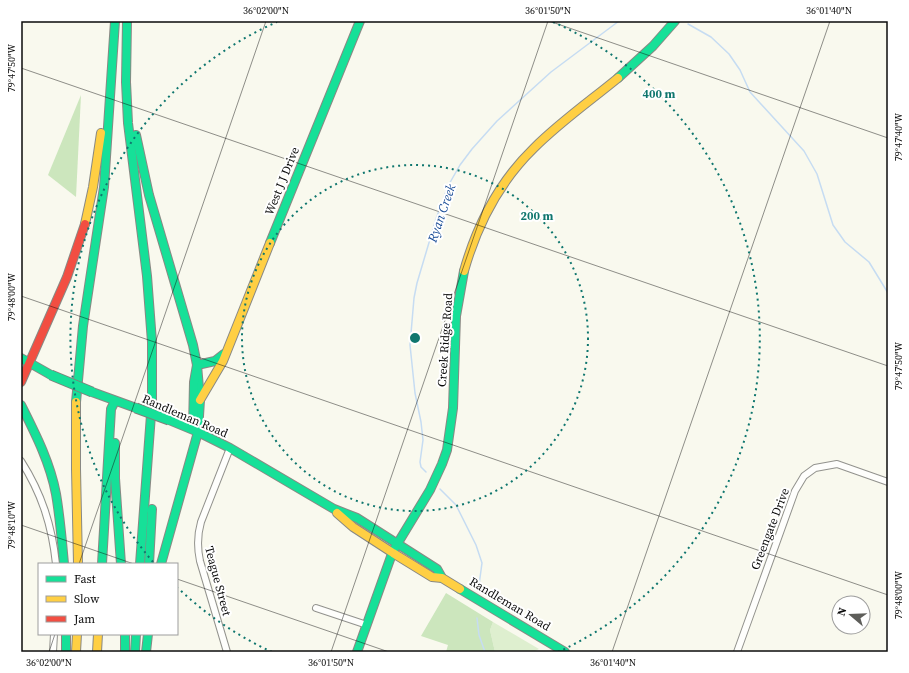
<svg xmlns="http://www.w3.org/2000/svg" width="909" height="673" font-family="'Source Serif 4',serif">
  <style>
    .green { fill: #deefcf }
    .forest { fill: #cce6bd }
    .lines { fill: none; stroke-linecap: round; stroke-linejoin: round }
    .stream { stroke: #c6dcf2; stroke-width: 1.5 }
    .street-casing { stroke: #92928d; stroke-width: 8 }
    .fast-casing { stroke: #898984; stroke-width: 10 }
    .slow-casing { stroke: #898984; stroke-width: 10 }
    .jam-casing { stroke: #898984; stroke-width: 10 }
    .street { stroke: #fefefc; stroke-width: 6 }
    .fast { stroke: #16e098; stroke-width: 8 }
    .slow { stroke: #ffcf43; stroke-width: 8 }
    .jam { stroke: #f24e42; stroke-width: 8 }
    .fast-bridge-casing { stroke: #7f7f7a; stroke-width: 11; stroke-linecap: butt }
    .fast-bridge { stroke: #16e098; stroke-width: 9 }
    .ticks { fill: none; stroke: #0b0b0b; stroke-width: 1; stroke-opacity: 0.45 }
    .ring { fill: none; stroke: #0f766e; stroke-width: 2; stroke-dasharray: 2 4 }
    .labels { text-anchor: middle; stroke-width: 4; stroke-linejoin: round; paint-order: stroke }
    .street-label { font-size: 12px; fill: #0b0b0b; stroke: #fff }
    .water-label { font-size: 13px; font-style: italic; fill: #1a4d97; stroke: #fff }
    .centre { fill: #0f766e; stroke: #fff; stroke-width: 2 }
    .ring-label { font-size: 12px; text-anchor: middle; font-weight: bold; fill: #0f766e; stroke: #fff; stroke-width: 4; stroke-linejoin: round; paint-order: stroke }
    .neatline { fill: none; stroke: #0b0b0b; stroke-width: 1.5 }
    .ticks-label { font-size: 10px; text-anchor: middle; fill: #0b0b0b }
  </style>
  <rect width="100%" height="100%" fill="#f9f9ee"/>
  <polygon class="green" points="493,622 539,649 533,652 495,652 490,630"/>
  <g class="forest">
    <polygon points="81,95 76,197 48,175"/>
    <polygon points="446,593 493,622 490,630 495,652 446,652 448,645 421,636"/>
  </g>
  <g class="lines">
    <g class="stream">
      <polyline points="688,24 711,37 729,54 740,70 750,92 804,151 817,174 833,225 845,242 869,262 888,293"/>
      <polyline points="426,472 421,467 420,462 423,440 421,422 415,393 410,345 414,298 417,283 436,219 448,186 460,165 472,149 497,121 551,72 619,21"/>
      <polyline points="440,489 456,505 476,545 482,563 479,585"/>
      <polyline points="477,618 479,635 485,652"/>
    </g>
    <defs>
      <g id="street">
        <path d="M 21,461 C 42,494 52,526 56,564"/>
        <polyline points="316,608 367,625"/>
        <polyline points="53,652 54,634"/>
        <path d="M 227,652 L 200,561 C 197,547 197,536 201,522 L 230,448"/>
        <polyline points="737,652 795,491 804,476 815,468 837,464 888,482"/>
      </g>
      <g id="fast">
        <polyline points="127,21 126,82 128,123 147,276 152,342 152,401 140,564"/>
        <polyline points="618,78 653,46 675,21"/>
        <polyline points="136,135 149,195 193,345 197,365"/>
        <polyline points="270,243 360,21"/>
        <polyline points="21,358 51,375"/>
        <polyline points="197,365 200,400 198,432"/>
        <polyline points="92,392 136,408"/>
        <polyline points="76,402 83,326 104,187 115,21"/>
        <path d="M 21,405 C 35,433 50,462 56,494 C 60,517 62,541 64,564"/>
        <polyline points="169,420 198,432 230,448 334,509 357,518 437,569 442,578"/>
        <polyline points="193,429 194,382 197,365 215,361 224,354"/>
        <polyline points="115,443 115,478 121,564"/>
        <polyline points="102,564 111,409 115,401"/>
        <polyline points="149,564 152,509"/>
        <polyline points="161,564 198,432"/>
        <polyline points="460,589 565,652"/>
        <polyline points="66,634 66,652"/>
        <polyline points="125,634 125,652"/>
        <polyline points="135,652 136,634"/>
        <polyline points="146,652 148,634"/>
        <polyline points="357,652 393,551 430,490 442,464 447,450 453,408 456,316 464,271"/>
      </g>
      <g id="slow">
        <polyline points="85,224 93,187 101,133"/>
        <path d="M 464,271 C 477,225 499,182 534,148 C 560,122 590,101 618,78"/>
        <polyline points="200,400 223,361 270,243"/>
        <polyline points="76,402 76,469 78,564"/>
        <polyline points="337,513 353,527 393,553 432,577 442,578 460,589"/>
        <polyline points="76,652 77,634"/>
        <polyline points="97,652 98,634"/>
      </g>
      <polyline id="jam" points="21,382 67,277 85,224"/>
    </defs>
    <use href="#street" class="street-casing"/>
    <use href="#fast" class="fast-casing"/>
    <use href="#slow" class="slow-casing"/>
    <use href="#jam" class="jam-casing"/>
    <use href="#street" class="street"/>
    <use href="#fast" class="fast"/>
    <use href="#slow" class="slow"/>
    <use href="#jam" class="jam"/>
    <defs>
      <g id="fast-bridge">
        <polyline points="51,375 92,392"/>
        <polyline points="136,408 169,420"/>
      </g>
    </defs>
    <use href="#fast-bridge" class="fast-bridge-casing"/>
    <use href="#fast-bridge" class="fast-bridge"/>
  </g>
  <path class="ticks" d="M 549,21 L 888,138M 21,68 L 888,366M 21,296 L 888,595M 21,525 L 134,564M 79,564 L 266,21M 177,579 L 389,652M 49,652 L 55,634M 331,652 L 548,21M 612,652 L 830,21"/>
  <g class="ring">
    <circle cx="415" cy="338" r="173"/>
    <path d="M272 652A345 345 0 0 1 178 588M153 562A345 345 0 0 1 277 22M553 22A345 345 0 0 1 558 652"/>
  </g>
  <g class="labels">
    <g class="street-label">
      <text transform="translate(282 181) rotate(-68)" y="4">West J J Drive</text>
      <text transform="translate(445 340) rotate(-86)" y="4">Creek Ridge Road</text>
      <text transform="translate(185 416) rotate(23)" y="4">Randleman Road</text>
      <text transform="translate(770 529) rotate(-69)" y="4">Greengate Drive</text>
      <text transform="translate(218 581) rotate(75)" y="4">Teague Street</text>
      <text transform="translate(510 604) rotate(31)" y="4">Randleman Road</text>
    </g>
    <g class="water-label">
      <text transform="translate(441 213) rotate(-71)" y="5">Ryan Creek</text>
    </g>
  </g>
  <circle cx="415" cy="338" r="6" class="centre"/>
  <g class="ring-label">
    <text x="659" y="98">400 m</text>
    <text x="537" y="220">200 m</text>
  </g>
  <rect width="909" height="673" fill="none" stroke="#ffffff" stroke-width="44"/>
  <rect x="38" y="563" width="140" height="72" fill="#ffffff" stroke="#9d9d9d"/>
  <rect x="46" y="576" width="20" height="6" fill="#16e098" stroke="#9d9d9d"/>
  <text x="74" y="583" font-size="12" fill="#0b0b0b">Fast</text>
  <rect x="46" y="596" width="20" height="6" fill="#ffcf43" stroke="#9d9d9d"/>
  <text x="74" y="603" font-size="12" fill="#0b0b0b">Slow</text>
  <rect x="46" y="616" width="20" height="6" fill="#f24e42" stroke="#9d9d9d"/>
  <text x="74" y="623" font-size="12" fill="#0b0b0b">Jam</text>
  <g transform="translate(851 615) rotate(289)"><circle r="19" fill="#ffffff" stroke="#9d9d9d"/>
  <path d="M0-3L7 15L0 10L-7 15Z" fill="#5e5e5a"/>
  <text y="-6" font-size="11" font-weight="bold" text-anchor="middle" fill="#0b0b0b">N</text>
  </g>
  <rect x="22" y="22" width="865" height="629" class="neatline"/>
  <g class="ticks-label">
    <text x="266" y="14">36°02'00"N</text>
    <text x="548" y="14">36°01'50"N</text>
    <text x="829" y="14">36°01'40"N</text>
    <text transform="translate(11 68) rotate(-90)" y="4">79°47'50"W</text>
    <text transform="translate(898 137) rotate(-90)" y="4">79°47'40"W</text>
    <text transform="translate(11 297) rotate(-90)" y="4">79°48'00"W</text>
    <text transform="translate(898 366) rotate(-90)" y="4">79°47'50"W</text>
    <text transform="translate(11 525) rotate(-90)" y="4">79°48'10"W</text>
    <text transform="translate(898 595) rotate(-90)" y="4">79°48'00"W</text>
    <text x="49" y="666">36°02'00"N</text>
    <text x="331" y="666">36°01'50"N</text>
    <text x="613" y="666">36°01'40"N</text>
  </g>
</svg>
